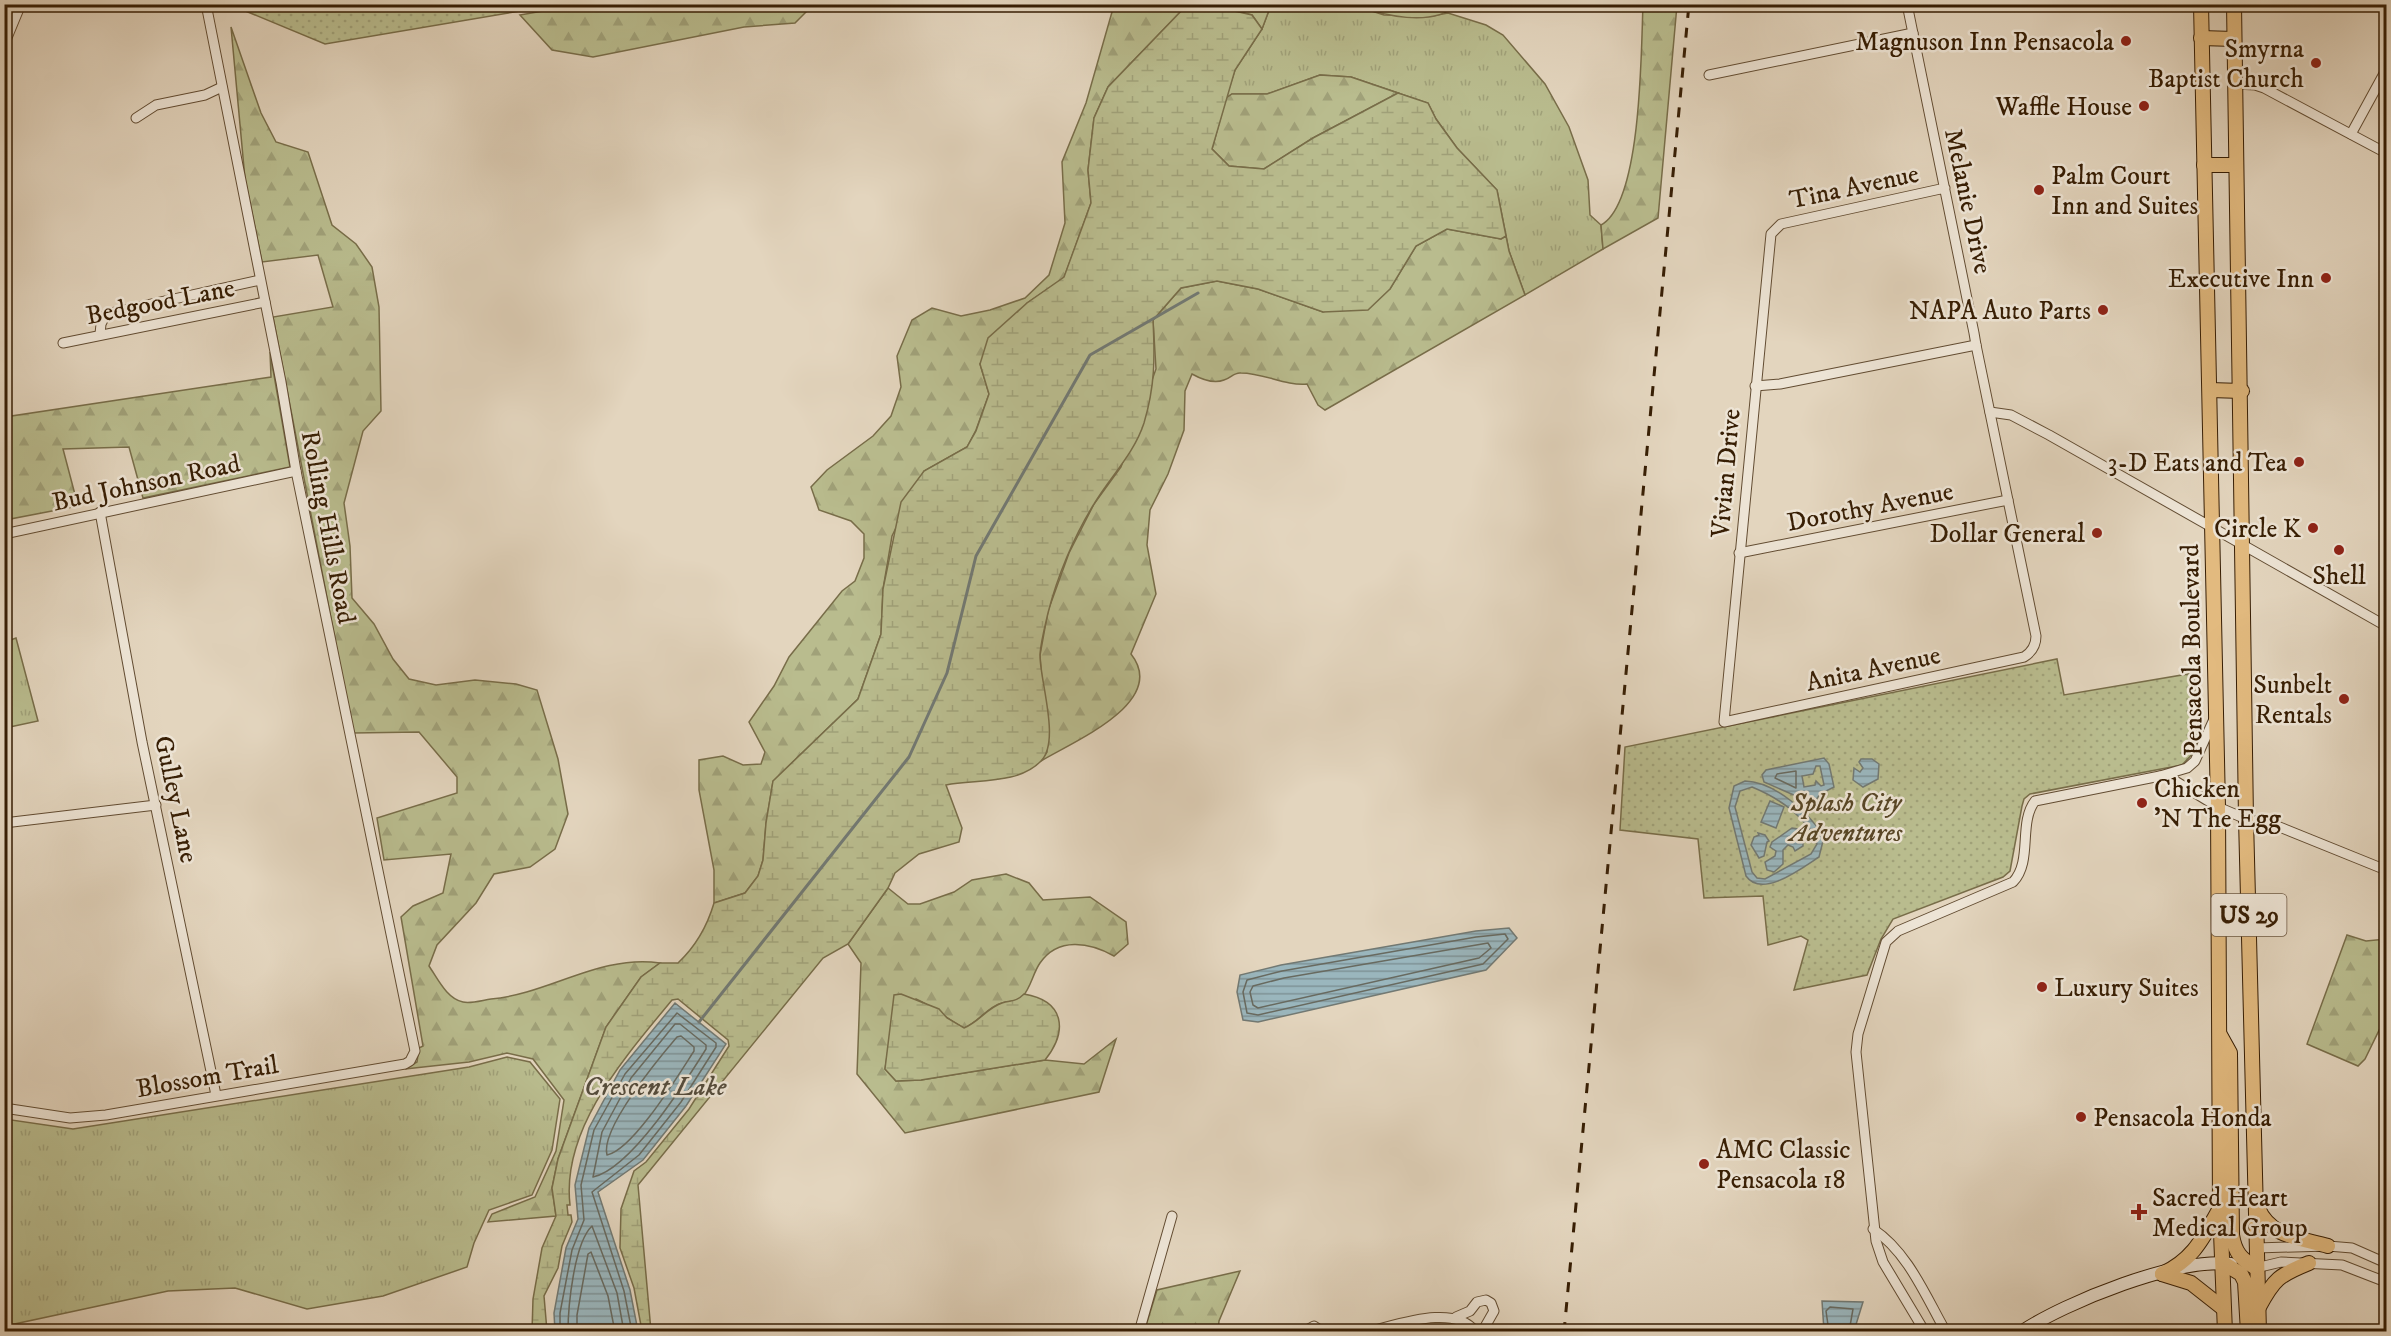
<svg xmlns="http://www.w3.org/2000/svg" width="2391" height="1336" font-family="'IM FELL DW Pica',serif">
  <style>
    .grass { fill: url(#grass-tufts); stroke: #786d49; stroke-width: 1.5 }
    .forest { fill: url(#forest-firs); stroke: #786d49; stroke-width: 1.5 }
    .wetland { fill: url(#wetland-marsh); stroke: #786d49; stroke-width: 1.5 }
    .park { fill: url(#park-dots); stroke: #786d49; stroke-width: 1.5 }
    .water { fill: url(#water-rules); stroke: #727973; stroke-width: 1.5; fill-rule: evenodd }
    .lines { fill: none; stroke-linecap: round; stroke-linejoin: round }
    .shore { stroke: #686a60; stroke-width: 1.5 }
    .stream { stroke: #727973; stroke-width: 3 }
    .street-casing { stroke: #624c32; stroke-width: 11 }
    .secondary-casing { stroke: #371e04; stroke-width: 14 }
    .primary-casing { stroke: #371e04; stroke-width: 16 }
    .street { stroke: #ede4d5; stroke-width: 9 }
    .secondary { stroke: #ede4d5; stroke-width: 12 }
    .primary { stroke: #e2ba7f; stroke-width: 14 }
    .rail { stroke: #371e04; stroke-width: 3; stroke-dasharray: 10 10; stroke-linecap: butt }
    .poi-dot { fill: #8f2418; stroke: #ede4d5; stroke-width: 2 }
    .labels { text-anchor: middle; stroke-width: 5; stroke-linejoin: round; paint-order: stroke }
    .shield { fill: #ede4d5; stroke: #6e5943; stroke-width: 1.5 }
    .shield-label { font-size: 24px; font-weight: bold; fill: #371e04 }
    .poi-label { font-size: 26px; fill: #371e04; stroke: #ede4d5; text-anchor: end }
    .street-label { font-size: 26px; fill: #371e04; stroke: #ede4d5 }
    .park-label { font-size: 26px; font-style: italic; fill: #584626; stroke: #ede4d5 }
    .water-label { font-size: 27px; font-style: italic; fill: #554c3c; stroke: #ede4d5 }
  </style>
  <defs>
    <pattern id="grass-tufts" width="24" height="20" patternUnits="userSpaceOnUse" patternTransform="scale(1.5)"><rect width="24" height="20" fill="#b9bc8e"/><path d="M3 7l-1-3M5 7V3M7 7l1-3M15 17l-1-3M17 17v-4M19 17l1-3" fill="none" stroke="#a0a179"/></pattern>
    <pattern id="forest-firs" width="22" height="20" patternUnits="userSpaceOnUse" patternTransform="scale(1.5)"><rect width="22" height="20" fill="#b9bc8e"/><path d="M5 1l3.5 6h-7zM16 11l3.5 6h-7z" fill="#a0a179"/></pattern>
    <pattern id="wetland-marsh" width="20" height="14" patternUnits="userSpaceOnUse" patternTransform="scale(1.5)"><rect width="20" height="14" fill="#b9bc8e"/><path d="M1 5h8M5 5V1M11 12h8M15 12V8" fill="none" stroke="#a0a179"/></pattern>
    <pattern id="park-dots" width="8" height="8" patternUnits="userSpaceOnUse" patternTransform="scale(1.5)"><rect width="8" height="8" fill="#b9bc8e"/><path d="M2 2h.1M6 6h.1" fill="none" stroke="#a0a179" stroke-width="1.8" stroke-linecap="round"/></pattern>
    <pattern id="water-rules" width="6" height="5" patternUnits="userSpaceOnUse" patternTransform="scale(1.5)"><rect width="6" height="5" fill="#9ab6bd"/><path d="M0 2.5h6" fill="none" stroke="#7e9397"/></pattern>
  </defs>
  <rect width="100%" height="100%" fill="#e3d5be"/>
  <filter id="stains"><feTurbulence type="fractalNoise" baseFrequency=".00333" numOctaves="4"/><feColorMatrix values="0 0 0 0 .2 0 0 0 0 .09 0 0 0 0 .02 0 0 0 .5 -.17"/></filter>
  <radialGradient id="worn" r=".72"><stop offset=".6" stop-color="#630" stop-opacity="0"/><stop offset="1" stop-color="#630" stop-opacity=".3"/></radialGradient>
  <g class="grass">
    <polygon points="1271,5 1353,5 1384,15 1432,16 1448,13 1486,25 1503,35 1545,84 1569,127 1588,180 1590,215 1601,225 1603,249 1525,295 1509,251 1497,190 1457,148 1436,119 1428,103 1351,77 1320,75 1267,94 1232,94 1226,98 1235,70 1262,29"/>
    <polygon points="16,638 38,721 5,728 5,642"/>
    <polygon points="507,1057 530,1062 560,1099 552,1150 532,1195 489,1210 474,1243 467,1267 383,1296 307,1309 235,1288 168,1291 5,1326 5,1119 73,1129 469,1067"/>
  </g>
  <g class="forest">
    <polygon points="583,4 813,4 813,5 795,23 744,27 593,57 552,50 520,15"/>
    <polygon points="1114,5 1187,5 1108,87 1094,118 1088,170 1091,203 1064,278 1027,303 980,364 989,394 976,430 967,447 924,471 892,536 883,589 881,634 858,699 773,781 766,823 763,860 758,876 745,893 714,903 714,870 699,790 699,760 723,756 743,765 761,764 765,752 749,722 774,686 789,657 842,591 855,581 864,558 864,534 851,521 819,510 811,487 827,470 873,436 891,416 901,387 897,356 912,320 932,308 961,316 990,310 1025,298 1049,275 1065,223 1062,162 1086,103"/>
    <polygon points="1208,5 1271,5 1262,29 1252,15"/>
    <path d="M 1353,5 L 1457,5 C 1431,28 1383,15 1353,5 Z"/>
    <path d="M 1643,5 L 1677,5 L 1658,218 L 1603,249 L 1601,225 C 1642,203 1641,50 1643,5 Z"/>
    <path d="M 231,27 L 261,113 L 276,142 L 308,152 L 332,225 L 356,244 L 372,267 L 379,307 L 381,411 L 363,431 L 344,503 L 350,546 L 352,598 L 374,624 L 393,659 L 409,679 L 436,685 L 475,680 L 516,684 L 537,690 L 558,759 L 568,814 L 555,849 L 530,867 L 494,874 L 476,903 L 437,945 L 429,966 C 438,979 447,999 463,1002 C 471,1004 483,1000 491,999 C 549,994 600,954 660,963 L 641,977 L 606,1027 L 558,1159 L 552,1188 L 556,1216 L 488,1222 L 492,1214 L 535,1197 L 556,1151 L 564,1100 L 533,1059 L 507,1053 L 469,1062 L 405,1069 L 417,1062 L 419,1048 L 423,1046 L 401,917 L 413,906 L 443,893 L 451,854 L 384,860 L 377,818 L 457,793 L 457,777 L 419,732 L 353,733 L 273,317 L 333,307 L 318,255 L 262,262 L 245,179 Z"/>
    <polygon points="1320,75 1351,77 1398,93 1313,138 1264,169 1229,166 1212,149 1226,98 1232,94 1267,94"/>
    <path d="M 1447,229 L 1501,239 L 1506,236 L 1509,251 L 1525,295 L 1325,410 L 1318,405 L 1307,384 C 1285,386 1264,373 1241,373 C 1234,372 1231,378 1224,380 C 1214,384 1201,379 1192,374 L 1185,391 L 1184,430 L 1168,474 L 1150,510 L 1147,545 L 1156,594 L 1131,654 C 1169,702 1074,741 1041,761 L 1047,752 L 1040,655 L 1048,611 L 1069,553 L 1094,504 L 1121,467 L 1156,369 L 1153,320 L 1181,288 L 1217,281 L 1258,289 L 1323,312 L 1390,289 L 1416,246 Z"/>
    <polygon points="270,352 290,467 143,498 129,447 63,449 78,506 5,520 5,417 271,377"/>
    <path d="M 1006,874 L 1029,883 L 1043,900 L 1090,897 L 1126,922 L 1128,944 L 1114,956 C 1089,942 1058,937 1040,963 C 1033,973 1031,987 1023,996 C 1017,1004 1011,1000 1002,1003 C 987,1007 979,1022 964,1028 C 947,1019 934,1007 916,999 L 889,1044 L 885,1069 L 896,1081 L 921,1080 L 1045,1060 L 1084,1064 L 1116,1039 L 1099,1092 L 905,1133 L 857,1074 L 861,963 L 848,944 L 888,888 L 908,904 L 920,904 L 954,892 L 972,880 Z"/>
    <polygon points="2347,935 2366,941 2386,939 2386,1016 2365,1059 2358,1066 2307,1044"/>
    <polygon points="1240,1271 1219,1321 1218,1331 1144,1332 1157,1290"/>
  </g>
  <g class="wetland">
    <path d="M 1208,5 L 1252,15 L 1262,29 L 1235,70 L 1212,149 L 1229,166 L 1264,169 L 1313,138 L 1398,93 L 1428,103 L 1436,119 L 1457,148 L 1497,190 L 1506,236 L 1501,239 L 1447,229 L 1416,246 L 1390,289 L 1368,310 L 1323,312 L 1258,289 L 1217,281 L 1181,288 L 1153,320 C 1155,358 1155,386 1144,423 C 1134,454 1110,477 1094,504 C 1074,536 1057,577 1048,613 C 1045,626 1041,641 1040,654 C 1039,678 1061,741 1041,761 C 1018,785 976,779 946,785 L 962,828 L 959,842 L 919,854 L 895,873 L 888,888 L 848,944 L 823,958 L 638,1185 L 651,1331 L 642,1331 L 634,1288 L 620,1248 L 621,1209 L 634,1171 L 646,1162 L 689,1109 L 729,1046 L 728,1040 L 678,999 L 672,1000 C 626,1056 561,1128 570,1205 L 567,1205 L 568,1215 L 571,1215 L 572,1222 L 562,1246 L 558,1268 L 544,1296 L 547,1331 L 532,1331 L 533,1299 L 542,1248 L 556,1216 L 552,1188 L 558,1159 L 606,1027 L 641,977 L 660,963 L 678,963 C 696,946 707,927 714,903 L 745,893 L 758,876 L 763,860 L 766,823 L 773,781 L 858,699 L 881,634 L 883,589 L 901,502 L 924,471 L 967,447 L 976,431 L 989,394 L 980,364 L 988,338 L 1027,303 L 1064,277 L 1091,203 L 1088,170 L 1094,118 L 1108,87 L 1187,5 Z"/>
    <path d="M 901,994 L 939,1009 L 947,1018 L 964,1028 C 979,1022 987,1008 1002,1003 C 1012,1000 1016,1002 1024,994 C 1065,1001 1068,1031 1045,1060 L 921,1080 L 896,1081 L 885,1069 L 894,995 Z"/>
  </g>
  <g class="park">
    <polygon points="231,5 556,5 325,44"/>
    <polygon points="2057,659 2064,695 2194,673 2197,749 2182,765 2030,794 2024,799 2022,806 2010,871 2003,877 1893,919 1881,939 1867,975 1794,990 1808,940 1801,936 1768,945 1763,896 1704,898 1698,839 1620,830 1625,747"/>
  </g>
  <g class="water">
    <path d="M 1824,758 L 1829,764 L 1834,787 L 1820,794 L 1812,806 L 1804,804 L 1803,799 L 1764,782 L 1762,775 L 1766,770 ZM 1816,766 L 1820,766 L 1824,785 L 1821,786 L 1816,781 L 1815,785 L 1804,787 L 1802,776 L 1813,774 Z"/>
    <polygon points="1861,759 1872,759 1879,764 1878,779 1863,787 1853,780 1854,768 1860,772 1863,768 1859,762"/>
    <path d="M 1745,781 C 1776,782 1810,814 1824,837 L 1819,857 C 1802,868 1762,899 1746,876 L 1729,808 L 1734,786 ZM 1752,787 C 1779,798 1807,817 1817,844 L 1811,854 L 1765,879 L 1757,878 L 1752,872 L 1735,807 L 1740,791 Z"/>
    <polygon points="1770,801 1784,807 1776,828 1761,822"/>
    <polygon points="1792,828 1798,829 1803,834 1803,846 1795,851 1793,847 1788,845 1783,850 1783,864 1774,872 1767,870 1765,862 1775,856 1776,851 1770,847 1772,842"/>
    <polygon points="1758,833 1765,835 1769,841 1767,842 1764,856 1759,858 1751,845 1754,837 1759,835"/>
    <polygon points="1509,928 1517,938 1486,970 1258,1022 1243,1020 1237,992 1240,975 1281,965 1476,931"/>
    <polygon points="675,1003 726,1044 686,1106 643,1160 598,1192 630,1290 638,1331 555,1331 554,1313 566,1248 578,1219 575,1185 589,1128 620,1070"/>
    <polygon points="1822,1301 1863,1302 1854,1331 1824,1331"/>
  </g>
  <g class="lines">
    <g class="shore">
      <polygon points="1796,771 1796,788 1775,778 1777,774"/>
      <polygon points="1505,934 1508,939 1483,964 1258,1015 1247,1013 1243,992 1247,980 1282,971 1476,937"/>
      <polygon points="1488,943 1491,948 1479,958 1258,1008 1253,1005 1250,992 1253,986 1284,978"/>
      <path d="M 675,1024 L 680,1024 L 706,1045 L 706,1049 C 686,1081 631,1169 593,1177 L 602,1132 L 631,1078 Z"/>
      <path d="M 681,1036 L 694,1047 L 694,1051 C 679,1074 633,1150 607,1155 C 600,1129 659,1058 677,1037 Z"/>
      <polyline points="560,1332 560,1313 572,1250 584,1220 581,1185 594,1130 625,1074 677,1013 716,1043 716,1047 681,1102 639,1155 592,1192 624,1291 632,1332"/>
      <path d="M 568,1332 C 568,1307 574,1243 592,1226 L 617,1293 L 624,1332"/>
      <polyline points="577,1332 577,1315 588,1254 591,1252 608,1296 615,1332"/>
      <polyline points="1829,1332 1826,1311 1830,1307 1853,1309 1849,1332"/>
    </g>
    <polyline class="stream" points="699,1022 909,757 947,673 976,556 1090,355 1198,293"/>
    <defs>
      <g id="street">
        <path d="M 1907,4 L 1974,333 L 1976,345 L 2036,636 C 2036,646 2032,652 2024,657 L 1724,722 L 1771,234 L 1781,224 L 1945,188"/>
        <polyline points="4,45 21,4"/>
        <polyline points="1709,75 1913,33"/>
        <polyline points="2235,84 2255,85 2264,88 2386,153"/>
        <polyline points="136,118 156,105 205,95 222,87"/>
        <polyline points="2351,134 2386,70"/>
        <polyline points="100,334 101,324 106,314 260,280"/>
        <polyline points="63,343 265,302"/>
        <polyline points="1755,386 1780,384 1976,345"/>
        <polyline points="1990,412 2011,415 2049,435 2386,626"/>
        <polyline points="100,512 142,742 216,1095"/>
        <polyline points="4,534 296,471"/>
        <polyline points="1739,553 2008,500"/>
        <polyline points="2160,776 2187,768 2195,761 2214,719"/>
        <polyline points="4,823 156,805"/>
        <polyline points="4,1108 70,1118 106,1115 405,1064 410,1061 415,1051 296,471 281,382 206,4"/>
        <path d="M 1873,1229 C 1908,1252 1926,1297 1946,1332"/>
        <polyline points="2256,1248 2328,1246 2352,1248 2386,1263"/>
        <polyline points="2256,1268 2281,1262 2342,1265 2386,1282"/>
        <polyline points="1456,1317 1470,1311 1477,1302 1486,1300 1491,1303 1494,1311 1482,1332"/>
        <polyline points="1139,1332 1172,1216"/>
        <polyline points="1303,1332 1314,1326 1323,1332"/>
        <path d="M 1367,1332 C 1398,1325 1454,1303 1476,1332"/>
        <path d="M 1925,1332 L 1883,1262 L 1876,1241 L 1856,1052 L 1858,1034 L 1886,942 L 1898,931 L 2013,882 C 2033,861 2018,823 2035,801 L 2160,776 L 2172,779 L 2218,807 L 2246,819 L 2277,826 L 2386,870"/>
      </g>
      <path id="secondary" d="M 2021,1332 C 2066,1302 2178,1257 2231,1264"/>
      <g id="primary">
        <polyline points="2201,4 2218,807 2220,1208 2225,1332"/>
        <polyline points="2234,4 2246,819 2259,1332"/>
        <polyline points="2201,38 2234,39"/>
        <polyline points="2204,165 2235,165"/>
        <polyline points="2210,390 2242,391"/>
        <path d="M 2220,1035 L 2230,1053 L 2232,1235 C 2235,1253 2241,1259 2256,1268"/>
        <path d="M 2258,1208 C 2270,1237 2300,1238 2328,1246"/>
        <polyline points="2223,1263 2241,1274 2245,1282 2248,1332"/>
        <path d="M 2162,1274 C 2193,1260 2203,1238 2219,1210"/>
        <polyline points="2162,1274 2191,1283 2224,1309"/>
        <path d="M 2259,1307 C 2274,1279 2279,1275 2309,1263"/>
      </g>
    </defs>
    <use href="#street" class="street-casing"/>
    <use href="#secondary" class="secondary-casing"/>
    <use href="#primary" class="primary-casing"/>
    <use href="#street" class="street"/>
    <use href="#secondary" class="secondary"/>
    <use href="#primary" class="primary"/>
    <polyline class="rail" points="1564,1332 1689,4"/>
  </g>
  <g class="poi-dot">
    <circle cx="2126" cy="41" r="6"/>
    <circle cx="2316" cy="63" r="6"/>
    <circle cx="2144" cy="106" r="6"/>
    <circle cx="2039" cy="190" r="6"/>
    <circle cx="2326" cy="278" r="6"/>
    <circle cx="2103" cy="310" r="6"/>
    <circle cx="2299" cy="462" r="6"/>
    <circle cx="2313" cy="528" r="6"/>
    <circle cx="2097" cy="533" r="6"/>
    <circle cx="2339" cy="550" r="6"/>
    <circle cx="2344" cy="699" r="6"/>
    <circle cx="2142" cy="803" r="6"/>
    <circle cx="2042" cy="987" r="6"/>
    <circle cx="2081" cy="1117" r="6"/>
    <circle cx="1704" cy="1164" r="6"/>
    <path d="M2136 1203h6v6h6v6h-6v6h-6v-6h-6v-6h6z"/>
  </g>
  <g class="labels">
    <rect class="shield" x="2211.5" y="894" width="75" height="42" rx="4.5"/>
    <g class="shield-label">
      <text x="2249" y="923">US 29</text>
    </g>
    <g class="poi-label">
      <text x="2114" y="50">Magnuson Inn Pensacola</text>
      <text x="2304" y="57">Smyrna<tspan x="2304" dy="30">Baptist Church</tspan></text>
      <text x="2132" y="115">Waffle House</text>
      <text x="2051" y="184" text-anchor="start">Palm Court<tspan x="2051" dy="30">Inn and Suites</tspan></text>
      <text x="2314" y="287">Executive Inn</text>
      <text x="2091" y="319">NAPA Auto Parts</text>
      <text x="2287" y="471">3-D Eats and Tea</text>
      <text x="2301" y="537">Circle K</text>
      <text x="2085" y="542">Dollar General</text>
      <text x="2339" y="584" text-anchor="middle">Shell</text>
      <text x="2332" y="693">Sunbelt<tspan x="2332" dy="30">Rentals</tspan></text>
      <text x="2154" y="797" text-anchor="start">Chicken<tspan x="2154" dy="30">'N The Egg</tspan></text>
      <text x="2054" y="996" text-anchor="start">Luxury Suites</text>
      <text x="2093" y="1126" text-anchor="start">Pensacola Honda</text>
      <text x="1716" y="1158" text-anchor="start">AMC Classic<tspan x="1716" dy="30">Pensacola 18</tspan></text>
      <text x="2152" y="1206" text-anchor="start">Sacred Heart<tspan x="2152" dy="30">Medical Group</tspan></text>
    </g>
    <g class="street-label">
      <text transform="translate(1854 186) rotate(-12)" y="9">Tina Avenue</text>
      <text transform="translate(1969 201) rotate(78)" y="9">Melanie Drive</text>
      <text transform="translate(160 301) rotate(-11)" y="9">Bedgood Lane</text>
      <text transform="translate(1725 473) rotate(-85)" y="9">Vivian Drive</text>
      <text transform="translate(146 482) rotate(-12)" y="9">Bud Johnson Road</text>
      <text transform="translate(1870 506) rotate(-11)" y="9">Dorothy Avenue</text>
      <text transform="translate(329 527) rotate(79)" y="9">Rolling Hills Road</text>
      <text transform="translate(2191 650) rotate(-91)" y="9">Pensacola Boulevard</text>
      <text transform="translate(1873 668) rotate(-12)" y="9">Anita Avenue</text>
      <text transform="translate(177 799) rotate(78)" y="9">Gulley Lane</text>
      <text transform="translate(207 1076) rotate(-10)" y="9">Blossom Trail</text>
    </g>
    <g class="park-label">
      <text x="1846" y="811">Splash City<tspan x="1846" dy="30">Adventures</tspan></text>
    </g>
    <g class="water-label">
      <text x="655" y="1095">Crescent Lake</text>
    </g>
  </g>
  <rect width="2391" height="1336" fill="none" stroke="#e3d5be" stroke-width="24"/>
  <rect x="6" y="6" width="2379" height="1324" fill="none" stroke="#371e04" stroke-width="3"/>
  <rect x="12" y="12" width="2367" height="1312" fill="none" stroke="#371e04" stroke-width="1.5"/>
  <rect width="100%" height="100%" filter="url(#stains)"/>
  <rect width="100%" height="100%" fill="url(#worn)"/>
</svg>
